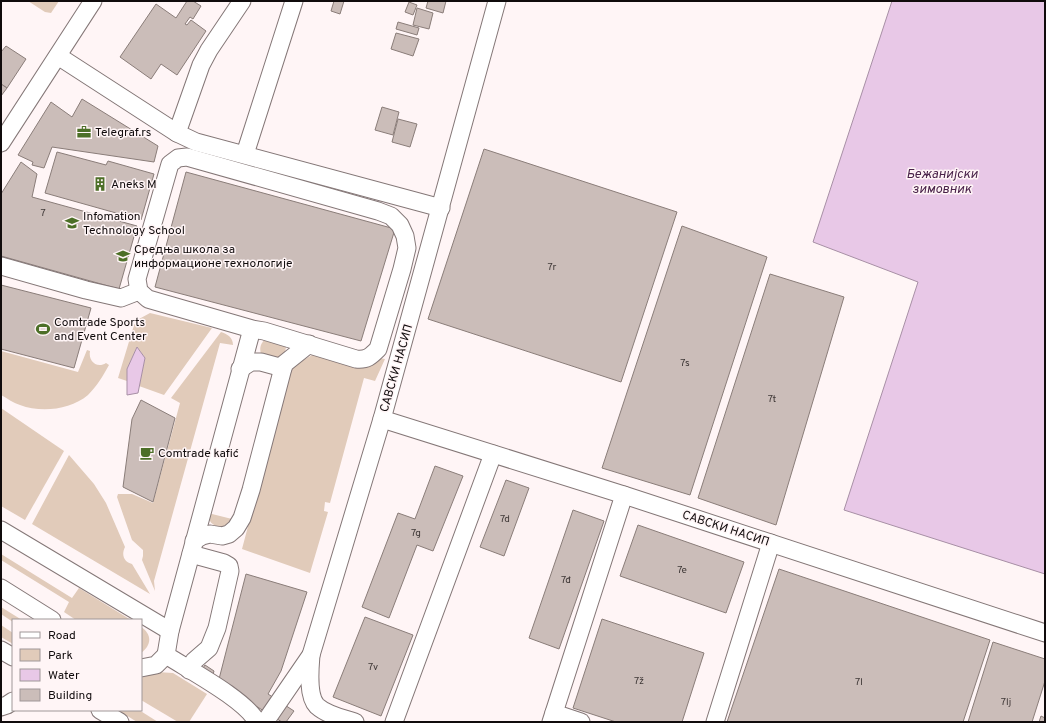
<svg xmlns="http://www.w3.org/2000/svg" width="1046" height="723" font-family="Overpass,sans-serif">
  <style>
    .green { fill: #e1cbba }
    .water { fill: #e8c8e7; stroke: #a78fa5 }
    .building { fill: #cbbdb9; stroke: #8a7d79 }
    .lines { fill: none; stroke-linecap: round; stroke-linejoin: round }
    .minor-casing { stroke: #847777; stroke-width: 19 }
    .minor { stroke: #fff; stroke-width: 17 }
    .labels { text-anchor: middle; stroke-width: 3; stroke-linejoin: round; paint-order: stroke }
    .number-label { font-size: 10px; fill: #3f3837 }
    .poi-label { font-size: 12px; fill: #100b0c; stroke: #fff5f6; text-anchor: start }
    .street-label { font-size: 12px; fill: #100b0c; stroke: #fff5f6 }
    .water-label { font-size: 13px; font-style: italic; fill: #4a224a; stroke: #fff5f6 }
  </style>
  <rect width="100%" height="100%" fill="#fff5f6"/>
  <g class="green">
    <polygon points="28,1 59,1 51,13 45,12"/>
    <polygon points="150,313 212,328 164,395 139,386 145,358 137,347 127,369 127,381 118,378 134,325 139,319"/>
    <path d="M 221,332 C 227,334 233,337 233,345 L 220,343 L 154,581 L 155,591 L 142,560 L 143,556 L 143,550 L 132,540 L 117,497 L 118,494 L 132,494 L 153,503 L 180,403 L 171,398 Z"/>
    <path d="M 266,338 L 286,345 C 286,351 284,356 278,359 L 261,354 C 259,347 261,343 266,338 Z"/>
    <path d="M 87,350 L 90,351 C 88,361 97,369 106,363 L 109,365 C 103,376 97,386 88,395 C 70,410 41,413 20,405 C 13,403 7,398 1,395 L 1,351 L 78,372 Z"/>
    <polygon points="312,355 319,355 359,367 371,366 379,358 385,359 375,381 364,378 330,503 325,502 324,511 328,512 310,573 242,549 290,368"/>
    <polygon points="1,408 64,451 25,520 1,506"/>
    <path d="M 69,455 L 94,484 L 106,503 L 125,547 C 121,555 124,562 132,564 L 150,594 L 32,524 Z"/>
    <path d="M 208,513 L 232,519 L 228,524 L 220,528 C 212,525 208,521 208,513 Z"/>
    <polygon points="1,554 72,598 79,588 131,620 76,620 64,612 69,602 1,560"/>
    <polygon points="1,607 22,620 13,620 13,622 1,614"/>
    <polygon points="1,625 13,633 13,644 1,637"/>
    <path d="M 141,627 C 152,634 152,645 141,653 Z"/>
    <polygon points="157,672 173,673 207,694 189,722 178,722 141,700 141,678"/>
    <polygon points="118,710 139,710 158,722 137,722"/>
  </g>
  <g class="water">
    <polygon points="892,1 1045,1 1045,574 844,510 918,282 813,242"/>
    <polygon points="137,347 145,358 138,393 127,395 127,369"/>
  </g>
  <g class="building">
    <polygon points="187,1 193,1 201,6 193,19 190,17 185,24 187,25 191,20 206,31 177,75 161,64 151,79 120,57 156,4 176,18"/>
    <polygon points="334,1 344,1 340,14 331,11"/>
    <polygon points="428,1 446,1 443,13 426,8"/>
    <polygon points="409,2 417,5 413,15 405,12"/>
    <polygon points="417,8 433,13 429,29 413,25"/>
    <polygon points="398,22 419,28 417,35 396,29"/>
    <polygon points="396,33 419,39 413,56 391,49"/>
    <polygon points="6,46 26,59 7,88 1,84 1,52"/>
    <polygon points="1,84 7,88 1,96"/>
    <polygon points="82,99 158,146 154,162 52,147 44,168 32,165 33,162 18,155 51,102 72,117"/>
    <polygon points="382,107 399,112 393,135 375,130"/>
    <polygon points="398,119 417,124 410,147 392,142"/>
    <polygon points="484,149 677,212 621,382 428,319"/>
    <polygon points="57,152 106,165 108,161 154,174 141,220 45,193"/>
    <polygon points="21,162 37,174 32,197 137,226 119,289 1,256 1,194"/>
    <polygon points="186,172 395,229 361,341 155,287"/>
    <polygon points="682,226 767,257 690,495 602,468"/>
    <polygon points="770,274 844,297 776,525 698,498"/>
    <polygon points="1,285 91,308 74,368 1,349"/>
    <polygon points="141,400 175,418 153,502 123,487 132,419"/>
    <polygon points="435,466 463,476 433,551 417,545 389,618 362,607 398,513 415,519"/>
    <polygon points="506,480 529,488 504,556 480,547"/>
    <polygon points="573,510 604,521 559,649 529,638"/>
    <polygon points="638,525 744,562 726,613 620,576"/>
    <polygon points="779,569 990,640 963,722 727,722"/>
    <polygon points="246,574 307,592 281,671 268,694 294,711 286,722 282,722 218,683"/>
    <polygon points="365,617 413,635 381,716 333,697"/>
    <polygon points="602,619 704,653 682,722 616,722 573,708"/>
    <polygon points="993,642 1045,659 1045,681 1032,722 968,722"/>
    <polygon points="205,665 214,671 212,678 201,671"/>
    <polygon points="1041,716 1045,718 1045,722 1039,722"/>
  </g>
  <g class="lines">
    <defs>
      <g id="minor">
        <polyline points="242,1 209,50 201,65 177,133 196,142 441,208"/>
        <polyline points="58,56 177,133"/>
        <polyline points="1,143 93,1"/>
        <polyline points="245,154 294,1"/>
        <polyline points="1,266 86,290 121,298 139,291"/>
        <path d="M 252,329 L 264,331 L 356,359 C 367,360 370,357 378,349 L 402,269 L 407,248 L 405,236 L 400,225 L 391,216 L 378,211 L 187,157 L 178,158 L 170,164 L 137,279 L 139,291 L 148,299 L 252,329 L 170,631 L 166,655 C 189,670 246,700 257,722"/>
        <polyline points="240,369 251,362 261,362 283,368"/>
        <polyline points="382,419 624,495"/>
        <polyline points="1,530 170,631"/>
        <polyline points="194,541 202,536 210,534 222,536 229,534 236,528 242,518 251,490 284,364 309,344"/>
        <polyline points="1,588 52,620"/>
        <polyline points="1,650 13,657"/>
        <path d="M 311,655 C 310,668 307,696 317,706 C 327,715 342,718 355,722"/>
        <polyline points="141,668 156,665 166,655"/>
        <polyline points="189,670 194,661 209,648 217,628 230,571 229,566 224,563 191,554"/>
        <polyline points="1,707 7,705 13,701"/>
        <polyline points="100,710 120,722"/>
        <polyline points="554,713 581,722"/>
        <polyline points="265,722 311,655 382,419 497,1"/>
        <polyline points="394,722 493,454"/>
        <polyline points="551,722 624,495 1045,633"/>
        <polyline points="715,722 771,543"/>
      </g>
    </defs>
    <use href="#minor" class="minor-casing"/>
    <use href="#minor" class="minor"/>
  </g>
  <defs>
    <symbol id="office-bare" viewBox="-9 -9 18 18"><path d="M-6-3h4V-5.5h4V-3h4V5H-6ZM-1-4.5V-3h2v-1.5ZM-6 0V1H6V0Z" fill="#4c6f27" stroke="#fff5f6" stroke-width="2.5" paint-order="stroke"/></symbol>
    <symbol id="building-bare" viewBox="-9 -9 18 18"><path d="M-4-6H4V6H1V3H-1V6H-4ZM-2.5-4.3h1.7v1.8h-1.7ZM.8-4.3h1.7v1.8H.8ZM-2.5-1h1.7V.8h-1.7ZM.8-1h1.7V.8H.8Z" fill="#4c6f27" stroke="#fff5f6" stroke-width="2.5" paint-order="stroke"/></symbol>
    <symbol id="school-bare" viewBox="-9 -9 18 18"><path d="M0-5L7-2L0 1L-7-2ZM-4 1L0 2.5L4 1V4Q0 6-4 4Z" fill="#4c6f27" stroke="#fff5f6" stroke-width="2.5" paint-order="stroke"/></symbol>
    <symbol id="stadium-bare" viewBox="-9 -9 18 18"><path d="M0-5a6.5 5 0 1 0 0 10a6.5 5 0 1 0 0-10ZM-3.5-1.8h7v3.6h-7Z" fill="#4c6f27" stroke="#fff5f6" stroke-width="2.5" paint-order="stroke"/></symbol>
    <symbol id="cafe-bare" viewBox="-9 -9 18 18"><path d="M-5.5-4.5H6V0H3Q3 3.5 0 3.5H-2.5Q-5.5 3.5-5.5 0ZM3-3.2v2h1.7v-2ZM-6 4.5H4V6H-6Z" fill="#4c6f27" stroke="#fff5f6" stroke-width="2.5" paint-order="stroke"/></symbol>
  </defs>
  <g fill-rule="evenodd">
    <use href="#office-bare" x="74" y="122" width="20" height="20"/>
    <use href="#building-bare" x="90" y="174" width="20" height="20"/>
    <use href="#school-bare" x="62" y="213" width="20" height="20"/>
    <use href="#school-bare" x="113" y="246" width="20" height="20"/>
    <use href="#stadium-bare" x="33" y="319" width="20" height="20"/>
    <use href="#cafe-bare" x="137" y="443" width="20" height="20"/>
  </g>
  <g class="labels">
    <g class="number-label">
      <text x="43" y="216">7</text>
      <text x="552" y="270">7r</text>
      <text x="685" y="366">7s</text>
      <text x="772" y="402">7t</text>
      <text x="505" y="522">7d</text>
      <text x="416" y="536">7g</text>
      <text x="682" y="573">7e</text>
      <text x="566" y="583">7đ</text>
      <text x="373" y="670">7v</text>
      <text x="639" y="684">7ž</text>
      <text x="859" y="685">7l</text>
      <text x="1006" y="705">7lj</text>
    </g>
    <g class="poi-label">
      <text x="95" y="136">Telegraf.rs</text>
      <text x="111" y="188">Aneks M</text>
      <text x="83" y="220">Infomation<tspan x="83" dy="14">Technology School</tspan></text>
      <text x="134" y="253">Средња школа за<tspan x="134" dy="14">информационе технологије</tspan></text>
      <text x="54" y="326">Comtrade Sports<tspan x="54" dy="14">and Event Center</tspan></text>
      <text x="158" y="457">Comtrade kafić</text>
    </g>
    <g class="street-label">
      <text transform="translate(396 368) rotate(-74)" y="4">САВСКИ НАСИП</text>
      <text transform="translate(726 528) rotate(18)" y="4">САВСКИ НАСИП</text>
    </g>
    <g class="water-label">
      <text x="942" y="178">Бежанијски<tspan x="942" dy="15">зимовник</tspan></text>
    </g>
  </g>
  <rect width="1046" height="723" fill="none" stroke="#100b0c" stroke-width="4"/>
  <rect x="12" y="619" width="130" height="92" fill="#fff5f6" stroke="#9f9798"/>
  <rect x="20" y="632" width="20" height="6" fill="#ffffff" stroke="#9f9798"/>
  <text x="48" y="639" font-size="12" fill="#100b0c">Road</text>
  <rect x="20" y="649" width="20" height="12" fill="#e1cbba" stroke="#9f9798"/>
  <text x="48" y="659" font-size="12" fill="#100b0c">Park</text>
  <rect x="20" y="669" width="20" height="12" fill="#e8c8e7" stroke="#9f9798"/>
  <text x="48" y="679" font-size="12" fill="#100b0c">Water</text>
  <rect x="20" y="689" width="20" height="12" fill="#cbbdb9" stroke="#9f9798"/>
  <text x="48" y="699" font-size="12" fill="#100b0c">Building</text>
</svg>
